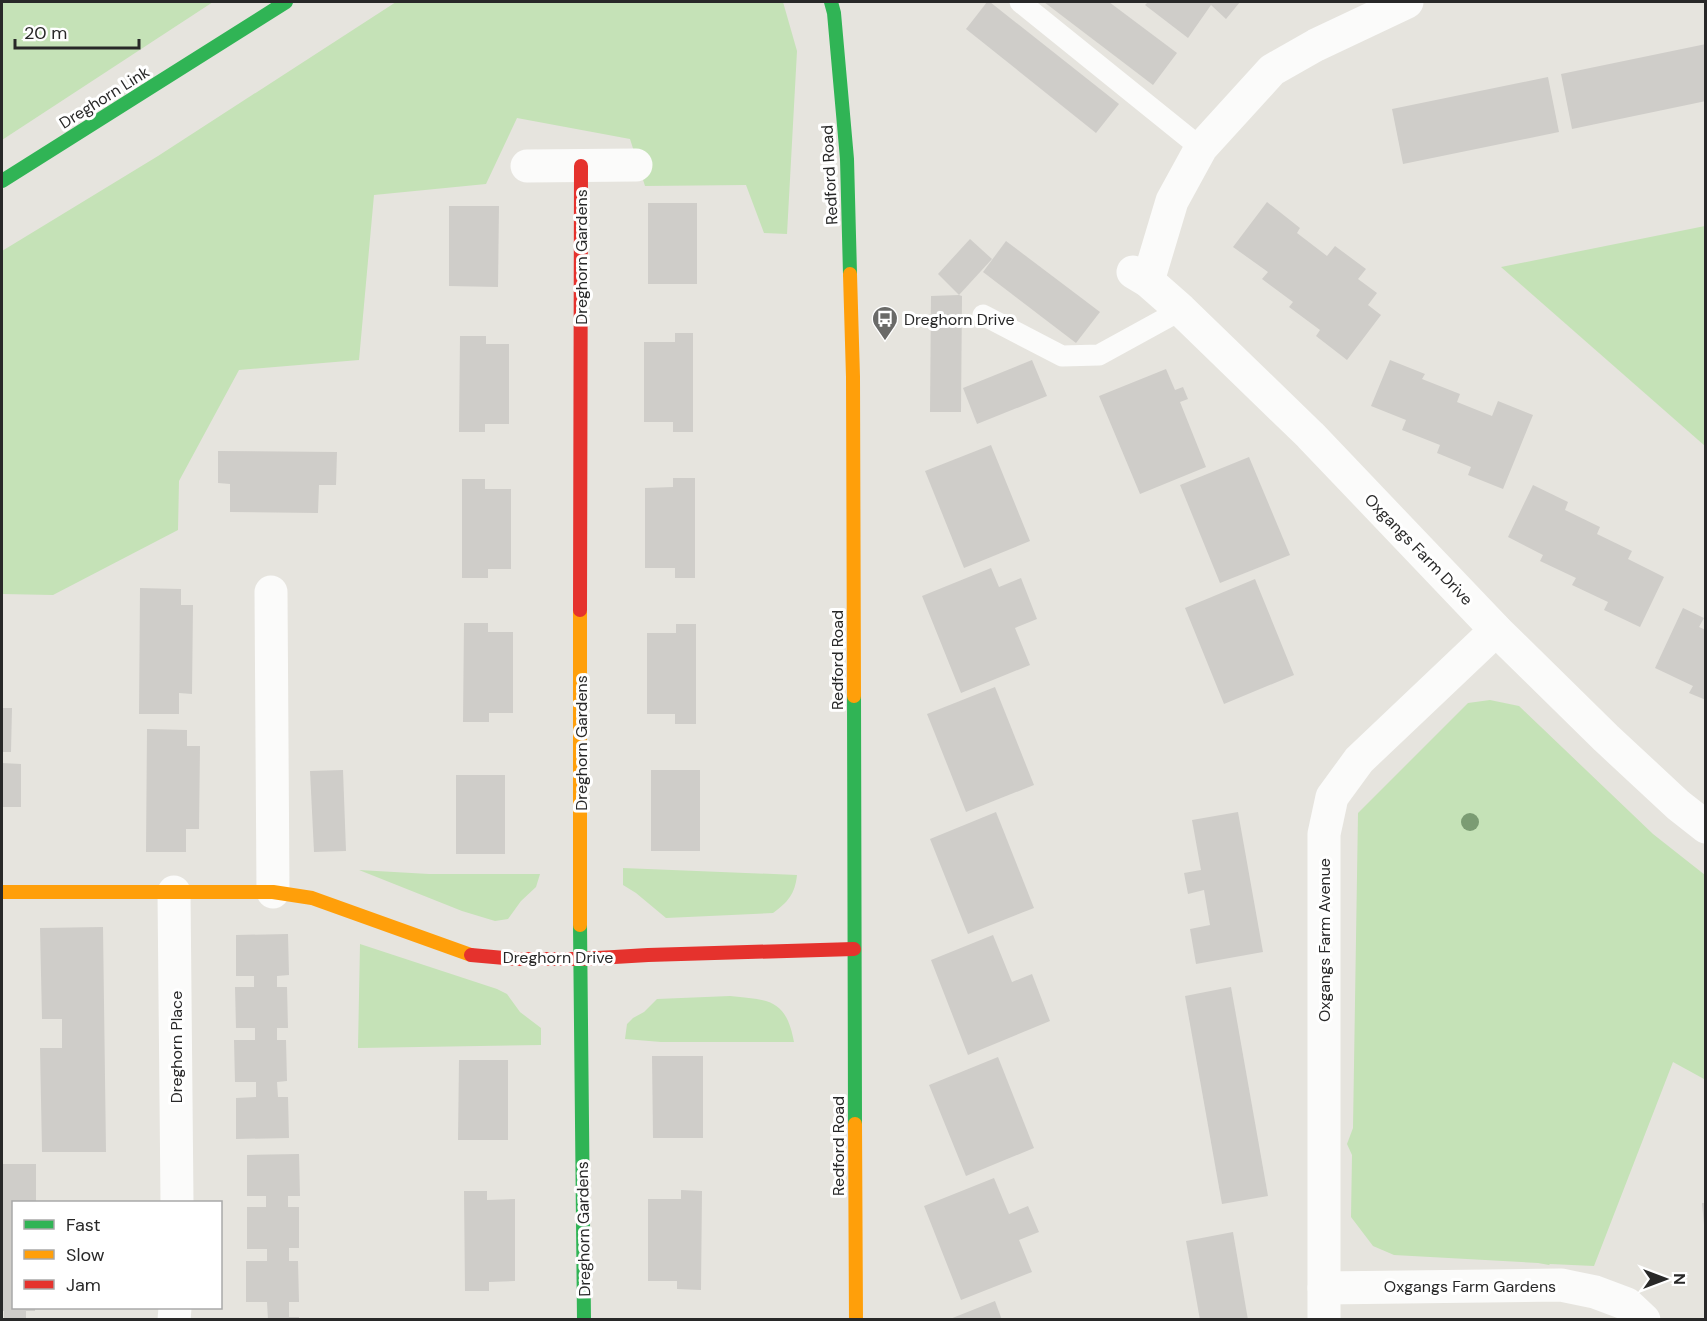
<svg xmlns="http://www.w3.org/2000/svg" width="1707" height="1321" font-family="'DM Sans',sans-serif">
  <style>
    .green { fill: #c5e2b7 }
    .building { fill: #cfcdc9 }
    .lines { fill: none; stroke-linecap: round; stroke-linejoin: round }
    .lane { stroke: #fbfbfa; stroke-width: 21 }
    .street { stroke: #fbfbfa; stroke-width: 33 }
    .fast { stroke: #30b455; stroke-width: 14 }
    .slow { stroke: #ff9f0a; stroke-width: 14 }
    .jam { stroke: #e5322d; stroke-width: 14 }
    .tree { fill: #7b9c73 }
    .labels { text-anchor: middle; stroke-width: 6; stroke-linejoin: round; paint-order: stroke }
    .street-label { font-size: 16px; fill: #282828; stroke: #fff }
    .poi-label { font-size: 16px; fill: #282828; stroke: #fff; text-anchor: start }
  </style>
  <rect width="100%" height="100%" fill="#e6e4de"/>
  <g class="green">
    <polygon points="2,2 213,2 2,140"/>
    <polygon points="396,2 783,2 797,51 787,234 764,233 746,185 645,186 630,139 517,118 486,184 374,195 359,360 239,370 179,481 178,530 53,595 2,594 2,251 158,156"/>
    <polygon points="1705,226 1706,226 1705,446 1501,267"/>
    <polygon points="1490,700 1519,706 1653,834 1705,875 1705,1077 1704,1079 1673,1062 1594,1266 1550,1264 1549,1265 1538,1263 1394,1255 1373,1246 1351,1217 1352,1155 1347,1144 1353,1128 1358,813 1468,703"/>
    <path d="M 623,868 L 797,875 C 795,894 788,902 773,913 L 666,918 L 636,893 L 623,885 Z"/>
    <polygon points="359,870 429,874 540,874 536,887 521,901 508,919 495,921 462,911"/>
    <polygon points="360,944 497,989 507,994 520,1012 541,1028 541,1045 358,1048"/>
    <path d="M 730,996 C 768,1000 786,998 794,1042 L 661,1042 L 625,1039 L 627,1024 L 633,1018 L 644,1012 L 657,999 Z"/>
  </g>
  <g class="building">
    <polygon points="987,2 990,2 1119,104 1096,133 966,29"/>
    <polygon points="1044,2 1109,2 1177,53 1153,85"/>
    <polygon points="1148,2 1240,2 1226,19 1211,5 1188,38 1145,5"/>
    <polygon points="1706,44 1706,101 1572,129 1561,74"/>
    <polygon points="1548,77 1559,132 1403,164 1392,109"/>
    <polygon points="1267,202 1300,228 1297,233 1327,256 1335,246 1366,269 1358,279 1377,293 1368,305 1381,315 1347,360 1316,336 1320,330 1289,307 1293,302 1262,279 1268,272 1233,247"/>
    <rect x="648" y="203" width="49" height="81"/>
    <polygon points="449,206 499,206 498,287 449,286"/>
    <polygon points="970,239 992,259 959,295 938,274"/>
    <polygon points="1006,241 1100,312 1076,343 983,272"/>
    <polygon points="959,295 962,296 961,412 930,412 931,296"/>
    <polygon points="675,333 693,333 693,432 673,432 673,422 644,422 644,342 675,342"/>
    <polygon points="460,336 486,336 486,344 509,344 509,424 485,424 485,432 459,432"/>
    <polygon points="1032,360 1047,396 977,424 963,388"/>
    <polygon points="1390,360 1425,374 1422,379 1460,394 1457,402 1492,416 1498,401 1533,415 1503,489 1468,475 1471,467 1437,453 1440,445 1402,430 1406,420 1371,406"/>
    <polygon points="1166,369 1175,390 1183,387 1188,399 1180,402 1206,467 1140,494 1099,396"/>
    <polygon points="991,445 1030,541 964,568 925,471"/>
    <polygon points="218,451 337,452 336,485 319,485 318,513 230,512 230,484 218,483"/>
    <polygon points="1249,457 1290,555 1220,583 1180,485"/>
    <polygon points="673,478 695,478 695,578 675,578 675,568 645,568 645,488 673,487"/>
    <polygon points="462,479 485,479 485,489 511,489 511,569 488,569 488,578 462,578"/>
    <polygon points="1533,485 1568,502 1565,510 1600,527 1597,534 1632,551 1628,559 1664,577 1640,627 1604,610 1608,602 1572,585 1576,578 1540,561 1543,555 1508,537"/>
    <polygon points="991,568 999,587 1021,578 1037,619 1015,628 1030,665 961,693 922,596"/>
    <polygon points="1255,579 1294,675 1224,704 1185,608"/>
    <polygon points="140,588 181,589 181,605 193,605 192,694 179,693 179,714 139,714"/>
    <polygon points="1683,608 1704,618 1699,627 1706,630 1706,700 1689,693 1693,686 1655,668"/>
    <polygon points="464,623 488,623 488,632 513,632 513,713 489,713 489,722 463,722"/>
    <polygon points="676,624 696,624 696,724 675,724 675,714 647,714 647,633 676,633"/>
    <polygon points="995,687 1034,785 966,812 927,714"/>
    <polygon points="2,708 12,708 11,752 2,752"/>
    <polygon points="147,729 187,730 187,746 200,746 199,829 186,829 186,852 146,852"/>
    <polygon points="2,763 21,764 21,807 2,807"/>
    <polygon points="343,770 346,851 314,852 310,771"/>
    <rect x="651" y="770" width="49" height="81"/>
    <rect x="456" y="775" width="49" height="79"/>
    <polygon points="996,812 1034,908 968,934 930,839"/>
    <polygon points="1238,812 1263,952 1196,964 1190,929 1210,925 1204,890 1188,894 1184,873 1201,870 1192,820"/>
    <polygon points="103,927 106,1152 42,1152 40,1048 62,1048 62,1019 42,1019 40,928"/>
    <polygon points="288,934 289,975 277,976 277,987 287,987 288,1028 277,1028 277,1040 286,1040 287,1081 277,1082 278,1097 288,1097 289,1138 236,1139 236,1098 256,1097 256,1082 235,1082 234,1040 255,1040 255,1028 236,1028 235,987 254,987 254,976 236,976 236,935"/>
    <polygon points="993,935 1012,982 1032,974 1050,1021 968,1055 931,960"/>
    <polygon points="1231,987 1268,1196 1222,1204 1185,996"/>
    <polygon points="652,1056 703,1056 703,1138 653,1138"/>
    <polygon points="998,1057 1034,1148 966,1176 929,1085"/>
    <polygon points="459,1060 508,1060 508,1140 458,1140"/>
    <polygon points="299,1154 300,1196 288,1196 288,1207 299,1207 299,1248 289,1248 289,1261 298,1261 299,1302 289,1302 289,1317 299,1317 299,1320 268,1320 267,1302 246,1302 246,1261 267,1261 267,1249 247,1249 247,1207 266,1207 266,1196 247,1196 247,1155"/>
    <polygon points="2,1164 36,1164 36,1202 14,1202 14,1308 35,1308 35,1311 26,1311 26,1320 4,1320 4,1311 2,1311 2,1270 3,1270 3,1258 2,1258"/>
    <polygon points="994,1178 1009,1214 1028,1206 1039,1232 1019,1240 1032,1272 961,1300 924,1206"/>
    <polygon points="681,1190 702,1191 701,1290 677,1289 677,1281 648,1281 648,1199 681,1199"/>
    <polygon points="464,1191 487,1191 487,1200 515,1199 515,1281 489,1282 489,1291 465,1291"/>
    <polygon points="1702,1203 1706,1203 1706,1225 1704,1225"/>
    <polygon points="1233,1232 1248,1320 1200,1320 1186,1241"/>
    <polygon points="995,1301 1002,1320 950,1320 950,1319"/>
  </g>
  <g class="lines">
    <g class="lane">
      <polyline points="1020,2 1201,148"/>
      <polyline points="983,315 1062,356 1099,355 1181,310"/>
    </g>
    <g class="street">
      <polyline points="527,166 636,165"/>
      <polyline points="1133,272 1148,281 1181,310 1310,435 1496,630 1606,738 1678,805 1706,827"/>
      <polyline points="1148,281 1172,201 1201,148 1272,70 1316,45 1407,2"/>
      <polyline points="271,592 273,892"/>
      <polyline points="174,892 177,1202"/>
      <polyline points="1324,1288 1561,1285 1595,1292 1627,1304 1644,1320"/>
      <polyline points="174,1320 175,1308"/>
      <polyline points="1324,1320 1324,834 1332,797 1359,760 1496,630"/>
    </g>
    <g class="fast">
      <polyline points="831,2 834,13 847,159 850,274"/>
      <polyline points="2,181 286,2"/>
      <polyline points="854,696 855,1124"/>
      <polyline points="580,925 584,1320"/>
    </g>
    <g class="slow">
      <polyline points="850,274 853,377 854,696"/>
      <polyline points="2,892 273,892 312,898 471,955"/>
      <polyline points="580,925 580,610"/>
      <polyline points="855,1124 856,1320"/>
    </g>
    <g class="jam">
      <polyline points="580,610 581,166"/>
      <polyline points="471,955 516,959 581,959 648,955 854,949"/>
    </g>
  </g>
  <circle class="tree" cx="1470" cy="822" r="9"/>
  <defs>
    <symbol id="bus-pin" viewBox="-11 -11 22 30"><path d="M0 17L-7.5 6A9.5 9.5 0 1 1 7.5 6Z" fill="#6a6a68" stroke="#fff"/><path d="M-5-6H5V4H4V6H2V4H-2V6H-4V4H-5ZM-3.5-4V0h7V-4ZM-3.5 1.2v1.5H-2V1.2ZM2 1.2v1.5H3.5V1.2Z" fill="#fff"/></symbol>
  </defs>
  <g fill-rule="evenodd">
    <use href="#bus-pin" x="870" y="304" width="30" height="40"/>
  </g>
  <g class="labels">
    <g class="street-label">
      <text transform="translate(104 97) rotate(-32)" y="6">Dreghorn Link</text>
      <text transform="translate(829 175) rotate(-93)" y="6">Redford Road</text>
      <text transform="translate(581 257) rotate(-90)" y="6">Dreghorn Gardens</text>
      <text transform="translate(1419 549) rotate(46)" y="6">Oxgangs Farm Drive</text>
      <text transform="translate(837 660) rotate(-90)" y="6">Redford Road</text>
      <text transform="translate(581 743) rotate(-90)" y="6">Dreghorn Gardens</text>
      <text transform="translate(1324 940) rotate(-90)" y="6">Oxgangs Farm Avenue</text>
      <text x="558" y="963">Dreghorn Drive</text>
      <text transform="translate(176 1047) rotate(-90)" y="6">Dreghorn Place</text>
      <text transform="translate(838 1146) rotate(-90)" y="6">Redford Road</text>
      <text transform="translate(583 1229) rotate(-91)" y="6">Dreghorn Gardens</text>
      <text x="1470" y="1292">Oxgangs Farm Gardens</text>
    </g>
    <g class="poi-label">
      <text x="904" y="325">Dreghorn Drive</text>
    </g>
  </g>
  <rect width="1707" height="1321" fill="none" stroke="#282828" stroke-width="6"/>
  <rect x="12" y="1201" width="210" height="108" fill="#ffffff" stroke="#a9a9a9" stroke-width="1.5"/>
  <rect x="24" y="1220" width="30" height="9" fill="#30b455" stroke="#a9a9a9" stroke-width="1.5"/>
  <text x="66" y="1231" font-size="18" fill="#282828">Fast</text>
  <rect x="24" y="1250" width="30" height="9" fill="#ff9f0a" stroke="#a9a9a9" stroke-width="1.5"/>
  <text x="66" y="1261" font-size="18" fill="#282828">Slow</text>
  <rect x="24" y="1280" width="30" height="9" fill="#e5322d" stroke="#a9a9a9" stroke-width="1.5"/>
  <text x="66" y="1291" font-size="18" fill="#282828">Jam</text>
  <g transform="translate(1665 1279) rotate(90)" stroke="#ffffff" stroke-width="4.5" paint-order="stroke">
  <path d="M0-4.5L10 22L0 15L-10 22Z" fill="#282828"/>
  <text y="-9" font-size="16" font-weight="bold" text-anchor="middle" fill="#282828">N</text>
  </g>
  <path d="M15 39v9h124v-9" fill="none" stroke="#282828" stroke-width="3"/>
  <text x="24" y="39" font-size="18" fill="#282828" stroke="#ffffff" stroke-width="4.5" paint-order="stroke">20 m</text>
</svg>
